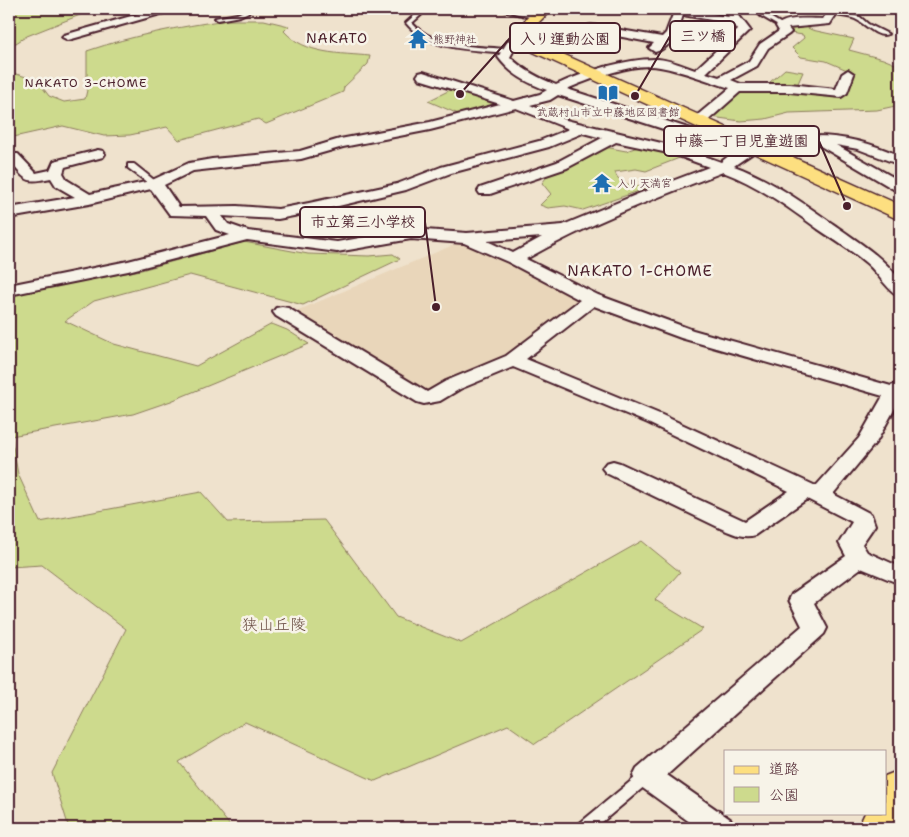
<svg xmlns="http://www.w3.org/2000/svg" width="909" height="837" font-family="'Shantell Sans','Klee One',sans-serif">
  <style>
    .built { fill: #e9d6ba }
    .green { fill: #cdda8d; stroke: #8c7c5c }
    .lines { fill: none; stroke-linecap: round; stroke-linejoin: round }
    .service-casing { stroke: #4a1f2b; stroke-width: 4 }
    .minor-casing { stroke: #4a1f2b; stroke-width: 4 }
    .primary-casing { stroke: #4a1f2b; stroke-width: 3 }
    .service { fill: #f7f3e8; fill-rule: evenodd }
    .minor { fill: #f7f3e8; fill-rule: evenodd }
    .primary { fill: #fddf80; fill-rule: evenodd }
    .labels { text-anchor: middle; stroke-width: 5; stroke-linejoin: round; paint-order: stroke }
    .far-poi-label { font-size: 11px; fill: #4a1f2b; stroke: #f7f3e8; text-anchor: start }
    .far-neighbourhood-label { font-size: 12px; letter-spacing: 1px; fill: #4a1f2b; stroke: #f7f3e8 }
    .far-quarter-label { font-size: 14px; letter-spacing: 1px; fill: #4a1f2b; stroke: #f7f3e8 }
    .neighbourhood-label { font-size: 15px; letter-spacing: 1px; fill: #4a1f2b; stroke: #f7f3e8 }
    .near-park-label { font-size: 16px; fill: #6b4e44; stroke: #f7f3e8 }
    .leader { fill: none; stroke: #4a1f2b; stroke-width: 2 }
    .callout-dot { fill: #4a1f2b; stroke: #f7f3e8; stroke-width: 2 }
    .callout { fill: #f7f3e8; stroke: #4a1f2b; stroke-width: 2 }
    .callout-label { font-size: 15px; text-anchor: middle; font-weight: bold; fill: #4a1f2b }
  </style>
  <rect width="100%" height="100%" fill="#efe2cd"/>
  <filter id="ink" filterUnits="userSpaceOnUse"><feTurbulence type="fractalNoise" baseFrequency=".02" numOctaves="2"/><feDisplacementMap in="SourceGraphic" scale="10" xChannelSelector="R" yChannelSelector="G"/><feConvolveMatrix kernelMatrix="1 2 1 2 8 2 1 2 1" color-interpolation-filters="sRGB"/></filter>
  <g filter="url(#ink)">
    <polygon class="built" points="463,241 508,261 584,300 508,359 425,396 294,312"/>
    <g class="green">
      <polygon points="9,9 73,9 85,13 27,36 16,43 9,44"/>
      <path d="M 226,20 L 264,20 L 289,26 L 284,31 C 305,55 341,53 370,56 L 368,64 L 344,87 L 343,92 L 266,124 L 258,119 L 179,140 L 167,127 L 130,135 L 104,136 L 63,126 L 9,138 L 9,72 L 37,80 L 49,96 L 64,102 L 85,99 L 87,90 L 87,51 C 134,35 178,27 226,20 Z"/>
      <polygon points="804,26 812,30 854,39 849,50 883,59 900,66 900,105 877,110 789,113 765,119 741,121 711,117 743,89 762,89 785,69 803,72 795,90 845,94 854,73 826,61 801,57 792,48 804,38 803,35 790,33 789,27"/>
      <polygon points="456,87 507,103 463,116 428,101"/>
      <path d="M 605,147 L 626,151 L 638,147 L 654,148 L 682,157 L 646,171 L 636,169 L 615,172 C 619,187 639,186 651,187 L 583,210 L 565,206 L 548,208 L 540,205 L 551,194 L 542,183 L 550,173 Z"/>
      <polygon points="244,242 308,254 369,256 393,254 400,259 303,305 190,275 94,301 65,321 114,344 196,366 272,324 287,330 309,344 171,401 133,414 11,436 18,474 40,522 201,492 228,522 324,520 396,617 461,643 642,541 680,572 655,600 703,629 535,744 508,725 375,781 245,722 179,762 232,828 69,828 52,773 126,629 42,565 9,567 9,295 141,270"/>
    </g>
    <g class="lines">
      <defs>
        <g id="service">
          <polygon points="248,9 255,9 240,16 218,20 215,18 237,14"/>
          <path d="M 409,9 L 415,9 L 421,13 L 421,15 L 412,23 C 434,48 475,46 505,49 L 508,51 L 505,53 C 472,49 429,51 406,23 L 416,14 Z"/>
          <polygon points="754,9 760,9 765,14 785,26 780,27 761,16"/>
          <path d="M 832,11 L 860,17 L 868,24 L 888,34 C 877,39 865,23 855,19 C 848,16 838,16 830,14 L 830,12 Z"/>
          <polygon points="128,164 134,164 159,184 155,186 152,186 128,168"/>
          <polygon points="647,770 652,772 654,776 652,780 595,828 578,828 580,823 642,772"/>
        </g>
        <g id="minor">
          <polygon points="156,9 172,9 171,11 72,39 68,40 62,37 64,35"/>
          <polygon points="505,9 522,9 542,14 544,16 538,19 506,11"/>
          <path d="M 675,9 L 685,9 L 729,17 L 724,9 L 734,9 L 750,30 L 748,32 L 706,73 L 719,77 L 749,61 L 760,44 L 779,31 L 776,26 C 787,16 809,19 823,19 L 827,13 L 825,9 L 835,9 L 837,13 L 830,24 L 788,28 L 791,32 L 789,34 L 768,48 L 757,66 L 731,80 L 741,84 L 790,84 L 836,89 L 842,74 L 848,70 L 854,74 L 847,93 L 841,97 L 790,92 L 740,92 L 704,124 L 699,125 L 692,121 L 694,118 L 730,88 C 707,81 683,71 660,67 C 635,62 590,79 567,89 L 694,130 L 722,127 L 729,131 L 727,134 L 704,138 L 688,137 L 558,95 L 550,100 L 530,105 L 566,120 L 682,148 L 721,162 C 732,154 746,140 760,143 L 762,146 C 757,152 741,160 734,166 C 770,179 801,202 833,224 C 857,241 882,256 900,280 L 900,296 C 889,293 876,270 865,262 C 851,250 834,240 818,229 C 788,207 758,185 723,172 C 655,198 590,223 526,259 L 598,295 L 693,330 L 891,386 L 900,382 L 900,399 L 877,441 L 833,494 L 871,514 L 875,525 L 862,544 L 867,552 L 900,567 L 900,584 L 861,568 L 814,603 L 827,628 L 824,634 L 667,775 L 730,819 L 734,828 L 698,828 L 637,784 L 633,776 L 637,768 L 802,626 L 789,600 L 792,594 L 846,556 L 839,543 L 852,522 L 807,499 L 755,535 C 743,539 732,533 720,528 L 606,473 L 602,468 L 606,463 L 613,461 L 620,463 L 745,521 L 789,491 L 648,423 L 513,367 L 460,389 L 440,401 L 424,404 L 417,402 L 276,316 L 273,312 L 276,308 L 282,307 L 288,308 L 427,392 L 446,381 L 506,356 L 580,300 L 508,262 L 464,243 L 411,239 L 337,252 L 247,240 L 128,271 L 9,295 L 9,285 L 128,261 L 230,235 L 216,230 L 206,216 L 170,215 L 151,189 L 89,204 L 9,218 L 9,208 L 75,197 L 56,186 L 51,178 C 24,184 27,180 9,161 L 9,154 L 18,154 L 36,173 L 50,170 L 54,161 L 98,150 L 103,151 L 105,154 L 103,157 L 65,167 L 63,173 L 67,180 L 90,194 L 150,181 L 189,163 L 212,159 L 300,151 L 340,139 L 430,122 L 500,104 L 419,79 L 417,76 L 419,73 L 423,72 L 514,101 L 540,94 L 547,90 C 528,83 510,74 498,57 L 508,41 L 525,33 L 521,30 L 523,28 L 564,32 L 591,25 L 662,37 L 666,33 ZM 683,15 L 734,24 L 738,30 L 695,70 C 684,66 670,60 658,59 C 627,58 584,72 556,85 C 539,78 523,70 510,57 L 516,46 L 531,38 L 531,34 L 564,39 L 591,31 L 654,43 L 649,48 L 655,52 C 673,47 678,31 683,15 ZM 516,108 L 569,129 L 539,141 L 441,167 L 397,184 L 309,203 L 278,209 L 237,206 L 179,207 L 164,185 L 193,171 L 301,159 L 343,147 L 430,130 ZM 583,133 L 602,138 L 557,162 L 480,188 L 478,191 L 480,194 L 490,194 L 567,168 L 616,142 L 673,154 L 709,167 L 638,194 L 563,225 L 467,233 L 411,229 L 337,242 L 248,231 L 228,224 L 222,216 L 278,219 L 309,213 L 406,190 L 451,173 L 549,147 ZM 542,237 L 513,253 L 487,241 ZM 594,306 L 681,338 L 883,396 L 859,438 L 816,486 L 662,415 L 526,359 Z"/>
          <path d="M 814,136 C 845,136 872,143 900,156 L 900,165 L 858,149 L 836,145 L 900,181 L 900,191 L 895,190 L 817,144 L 800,145 L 793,141 L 800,137 Z"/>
        </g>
        <g id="primary">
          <polygon points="536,9 552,9 538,23 535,30 537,38 545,46 900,205 900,219 893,217 533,52 521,40 519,30 527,18"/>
          <polygon points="900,770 900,824 898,828 858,828 865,813 885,813 885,776"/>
        </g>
      </defs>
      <use href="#service" class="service-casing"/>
      <use href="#minor" class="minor-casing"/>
      <use href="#primary" class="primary-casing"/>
      <use href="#service" class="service"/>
      <use href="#minor" class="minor"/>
      <use href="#primary" class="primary"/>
    </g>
  </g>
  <defs>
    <symbol id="temple-bare" viewBox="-9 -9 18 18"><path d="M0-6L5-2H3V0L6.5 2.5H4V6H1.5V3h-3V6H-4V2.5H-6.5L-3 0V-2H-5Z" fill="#1f6fb2" stroke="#f7f3e8" stroke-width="2.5" paint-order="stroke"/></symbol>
    <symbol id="library-bare" viewBox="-9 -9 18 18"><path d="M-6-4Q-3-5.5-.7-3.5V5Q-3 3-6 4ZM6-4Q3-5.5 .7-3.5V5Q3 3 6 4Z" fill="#1f6fb2" stroke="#f7f3e8" stroke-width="2.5" paint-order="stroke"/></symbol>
  </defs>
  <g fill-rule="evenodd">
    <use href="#temple-bare" x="404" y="25" width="28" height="28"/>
    <use href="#library-bare" x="594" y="79" width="28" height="28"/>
    <use href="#temple-bare" x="588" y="169" width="28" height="28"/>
  </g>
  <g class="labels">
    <g class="far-poi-label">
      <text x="433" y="43">熊野神社</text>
      <text x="608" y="116" text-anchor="middle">武蔵村山市立中藤地区図書館</text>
      <text x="617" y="187">入リ天満宮</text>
    </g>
    <g class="far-neighbourhood-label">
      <text x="86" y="87">NAKATO 3-CHOME</text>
    </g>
    <g class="far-quarter-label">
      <text x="337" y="43">NAKATO</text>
    </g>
    <g class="neighbourhood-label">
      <text x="640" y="276">NAKATO 1-CHOME</text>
    </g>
    <g class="near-park-label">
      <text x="274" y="630">狭山丘陵</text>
    </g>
  </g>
  <path class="leader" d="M635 96L670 36M460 94L510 38M847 206L819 141M436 307L425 222"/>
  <g class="callout-dot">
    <circle cx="635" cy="96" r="5"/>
    <circle cx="460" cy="94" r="5"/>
    <circle cx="847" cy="206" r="5"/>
    <circle cx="436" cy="307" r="5"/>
  </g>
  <g class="callout">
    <rect x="670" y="21" width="65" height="30" rx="5"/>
    <rect x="510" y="23" width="110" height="30" rx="5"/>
    <rect x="664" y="126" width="155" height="30" rx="5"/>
    <rect x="300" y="207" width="125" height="30" rx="5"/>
  </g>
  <g class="callout-label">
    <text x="703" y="41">三ツ橋</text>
    <text x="565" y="44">入り運動公園</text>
    <text x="741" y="146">中藤一丁目児童遊園</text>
    <text x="363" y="227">市立第三小学校</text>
  </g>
  <rect width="909" height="837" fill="none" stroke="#f7f3e8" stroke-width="30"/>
  <rect x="15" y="15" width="879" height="807" fill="none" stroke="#4a1f2b" stroke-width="2" filter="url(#ink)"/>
  <rect x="724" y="750" width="162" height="65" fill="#f7f3e8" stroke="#b29e9c"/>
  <rect x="734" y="766" width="25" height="8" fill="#fddf80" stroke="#b29e9c"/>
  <text x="769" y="774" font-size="15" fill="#4a1f2b">道路</text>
  <rect x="734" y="787" width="25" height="15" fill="#cdda8d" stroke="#b29e9c"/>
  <text x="769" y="800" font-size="15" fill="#4a1f2b">公園</text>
</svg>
